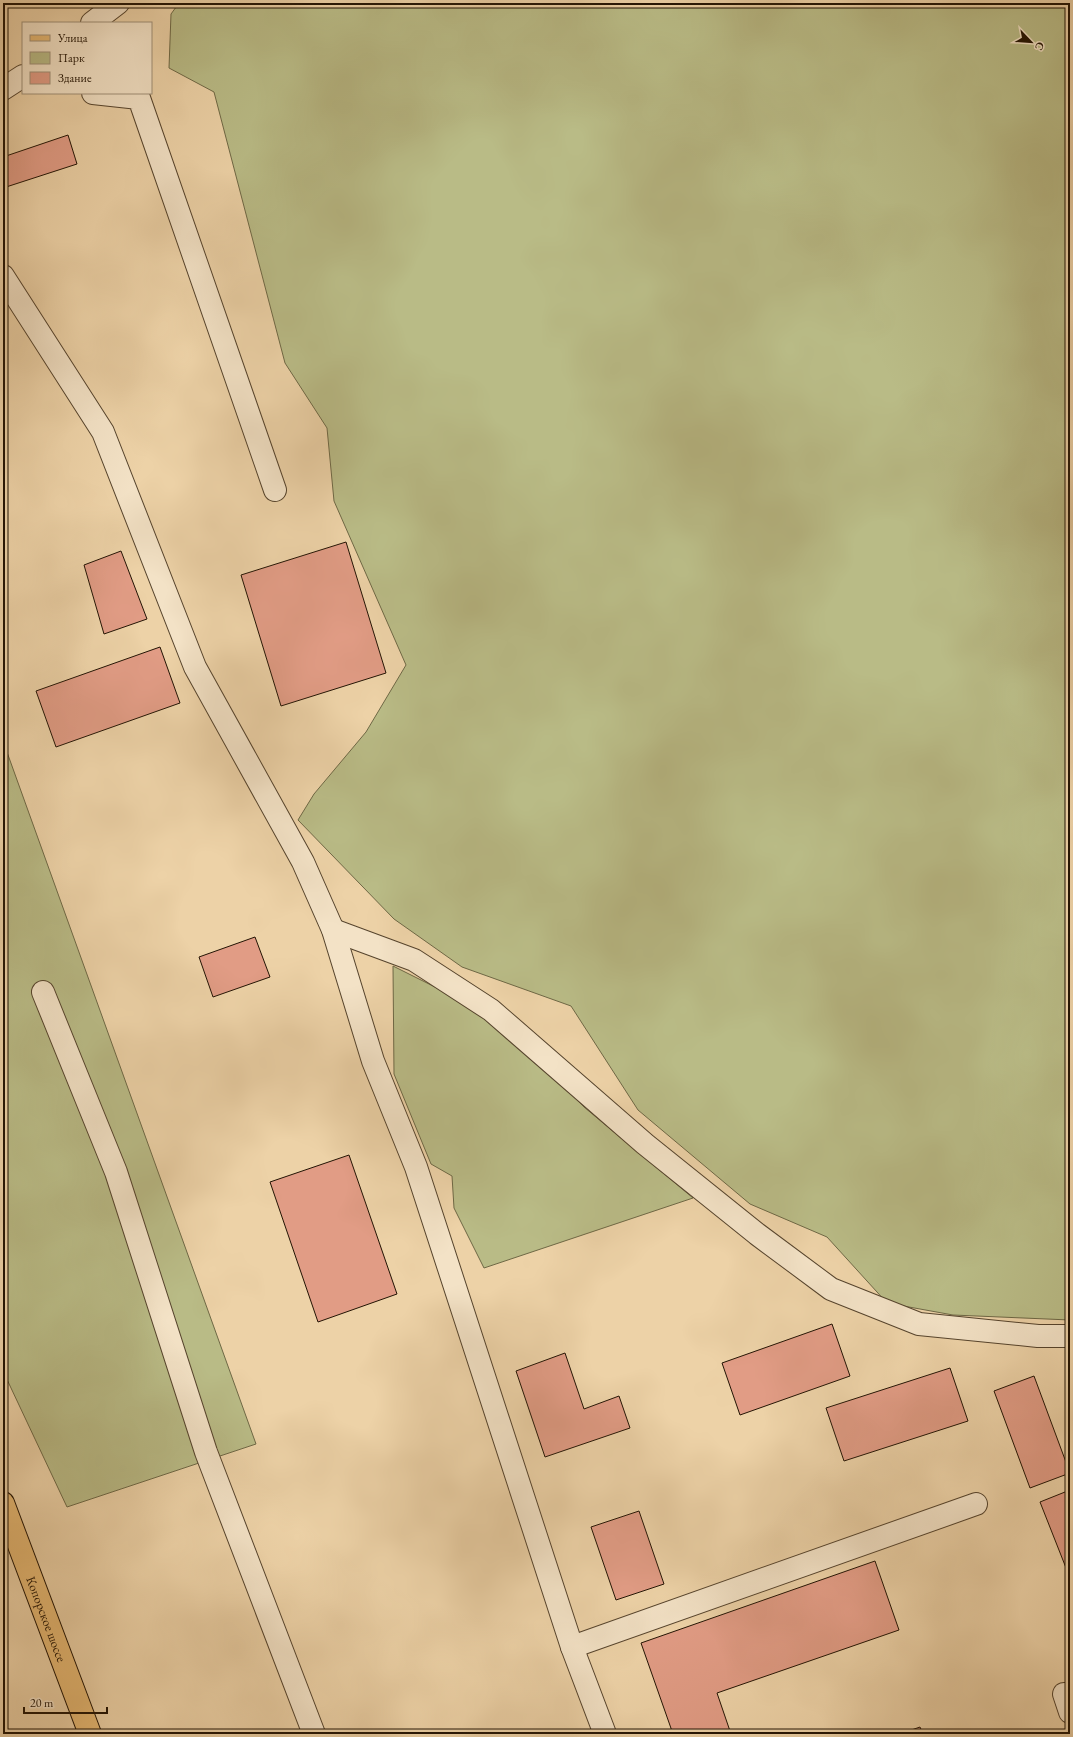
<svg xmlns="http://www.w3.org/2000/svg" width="1073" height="1737" font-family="'EB Garamond',serif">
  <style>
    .green { fill: #b9bb86; stroke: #6e6845 }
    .building { fill: #e19c85; stroke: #231404 }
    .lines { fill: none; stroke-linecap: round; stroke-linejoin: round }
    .minor-casing { stroke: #56442d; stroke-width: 24 }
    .major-casing { stroke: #231404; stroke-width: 24 }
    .minor { stroke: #f3e2c6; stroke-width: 22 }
    .major { stroke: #e6b974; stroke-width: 22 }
    .labels { text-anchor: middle; stroke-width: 3; stroke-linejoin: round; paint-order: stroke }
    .street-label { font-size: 13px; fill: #231404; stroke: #f3e2c6 }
  </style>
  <rect width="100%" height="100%" fill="#edd2a7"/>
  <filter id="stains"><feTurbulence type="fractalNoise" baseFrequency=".005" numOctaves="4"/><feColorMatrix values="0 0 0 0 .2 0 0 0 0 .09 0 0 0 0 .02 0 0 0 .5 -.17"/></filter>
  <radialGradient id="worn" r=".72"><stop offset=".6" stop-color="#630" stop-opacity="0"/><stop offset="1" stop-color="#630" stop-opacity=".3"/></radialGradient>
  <g class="green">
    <polygon points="179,3 1070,3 1070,1320 953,1315 887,1303 827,1237 750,1204 638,1110 571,1006 462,967 394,919 298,820 314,794 366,732 406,665 334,501 327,428 285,363 214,92 169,68 171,14"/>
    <polygon points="3,741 256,1444 67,1507 3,1371"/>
    <polygon points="393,966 435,987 491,1010 584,1107 693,1198 484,1268 454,1208 452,1176 431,1164 394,1074"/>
  </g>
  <g class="building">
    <polygon points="68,135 77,164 3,188 3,157"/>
    <polygon points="346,542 386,673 281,706 241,575"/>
    <polygon points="121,551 147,619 104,634 84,565"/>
    <polygon points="160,647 180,703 56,747 36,691"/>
    <polygon points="255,937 270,977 213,997 199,957"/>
    <polygon points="349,1155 397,1294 318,1322 270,1182"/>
    <polygon points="832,1324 850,1376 740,1415 722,1363"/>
    <polygon points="565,1353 584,1409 619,1396 630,1428 545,1457 516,1371"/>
    <polygon points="950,1368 968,1421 844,1461 826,1408"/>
    <polygon points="1034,1376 1070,1473 1030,1488 994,1391"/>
    <polygon points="1070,1490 1070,1578 1040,1502"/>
    <polygon points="639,1511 664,1584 616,1600 591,1527"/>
    <polygon points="875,1561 899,1630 717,1693 731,1734 673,1734 641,1643"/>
    <polygon points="920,1727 923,1734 900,1734"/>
  </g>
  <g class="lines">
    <defs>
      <g id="minor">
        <polyline points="92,23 118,3"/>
        <polyline points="3,89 23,76"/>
        <polyline points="93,93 139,98 275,490"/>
        <polyline points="3,276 103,432 195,667 303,862 333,930 373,1061 416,1167 572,1647 605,1734"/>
        <polyline points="333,930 414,960 491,1010 645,1144 757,1234 831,1289 919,1324 1038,1336 1070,1336"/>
        <polyline points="43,992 116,1172 206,1452 314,1734"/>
        <polyline points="572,1647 976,1504"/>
        <polyline points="1064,1694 1070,1712"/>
      </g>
      <g id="major">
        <path id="s1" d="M 3,1503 L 90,1734"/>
      </g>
    </defs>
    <use href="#minor" class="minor-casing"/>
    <use href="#major" class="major-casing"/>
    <use href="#minor" class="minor"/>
    <use href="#major" class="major"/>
  </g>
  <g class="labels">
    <g class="street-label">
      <text dy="5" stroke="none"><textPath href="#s1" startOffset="124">Копорское шоссе</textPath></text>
    </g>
  </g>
  <rect width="1073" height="1737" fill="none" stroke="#edd2a7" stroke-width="16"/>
  <rect x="4" y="4" width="1065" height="1729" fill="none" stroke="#231404" stroke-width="2"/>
  <rect x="8" y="8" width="1057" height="1721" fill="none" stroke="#231404"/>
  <rect x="22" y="22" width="130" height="72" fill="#f3e2c6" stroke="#a09078"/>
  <rect x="30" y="35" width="20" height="6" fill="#e6b974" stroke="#a09078"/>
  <text x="58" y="42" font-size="12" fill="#231404">Улица</text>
  <rect x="30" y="52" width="20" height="12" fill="#b9bb86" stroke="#a09078"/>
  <text x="58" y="62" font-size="12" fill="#231404">Парк</text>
  <rect x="30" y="72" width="20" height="12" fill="#e19c85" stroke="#a09078"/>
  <text x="58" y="82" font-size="12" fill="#231404">Здание</text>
  <g transform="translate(1031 42) rotate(115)" stroke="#f3e2c6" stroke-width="3" paint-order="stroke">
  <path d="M0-3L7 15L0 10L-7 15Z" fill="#231404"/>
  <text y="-6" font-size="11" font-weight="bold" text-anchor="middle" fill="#231404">С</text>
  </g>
  <path d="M24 1707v6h83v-6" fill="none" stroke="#231404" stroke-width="2"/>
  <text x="30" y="1707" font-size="12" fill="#231404" stroke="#f3e2c6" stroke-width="3" paint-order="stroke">20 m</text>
  <rect width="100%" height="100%" filter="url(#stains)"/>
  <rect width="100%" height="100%" fill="url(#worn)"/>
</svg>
